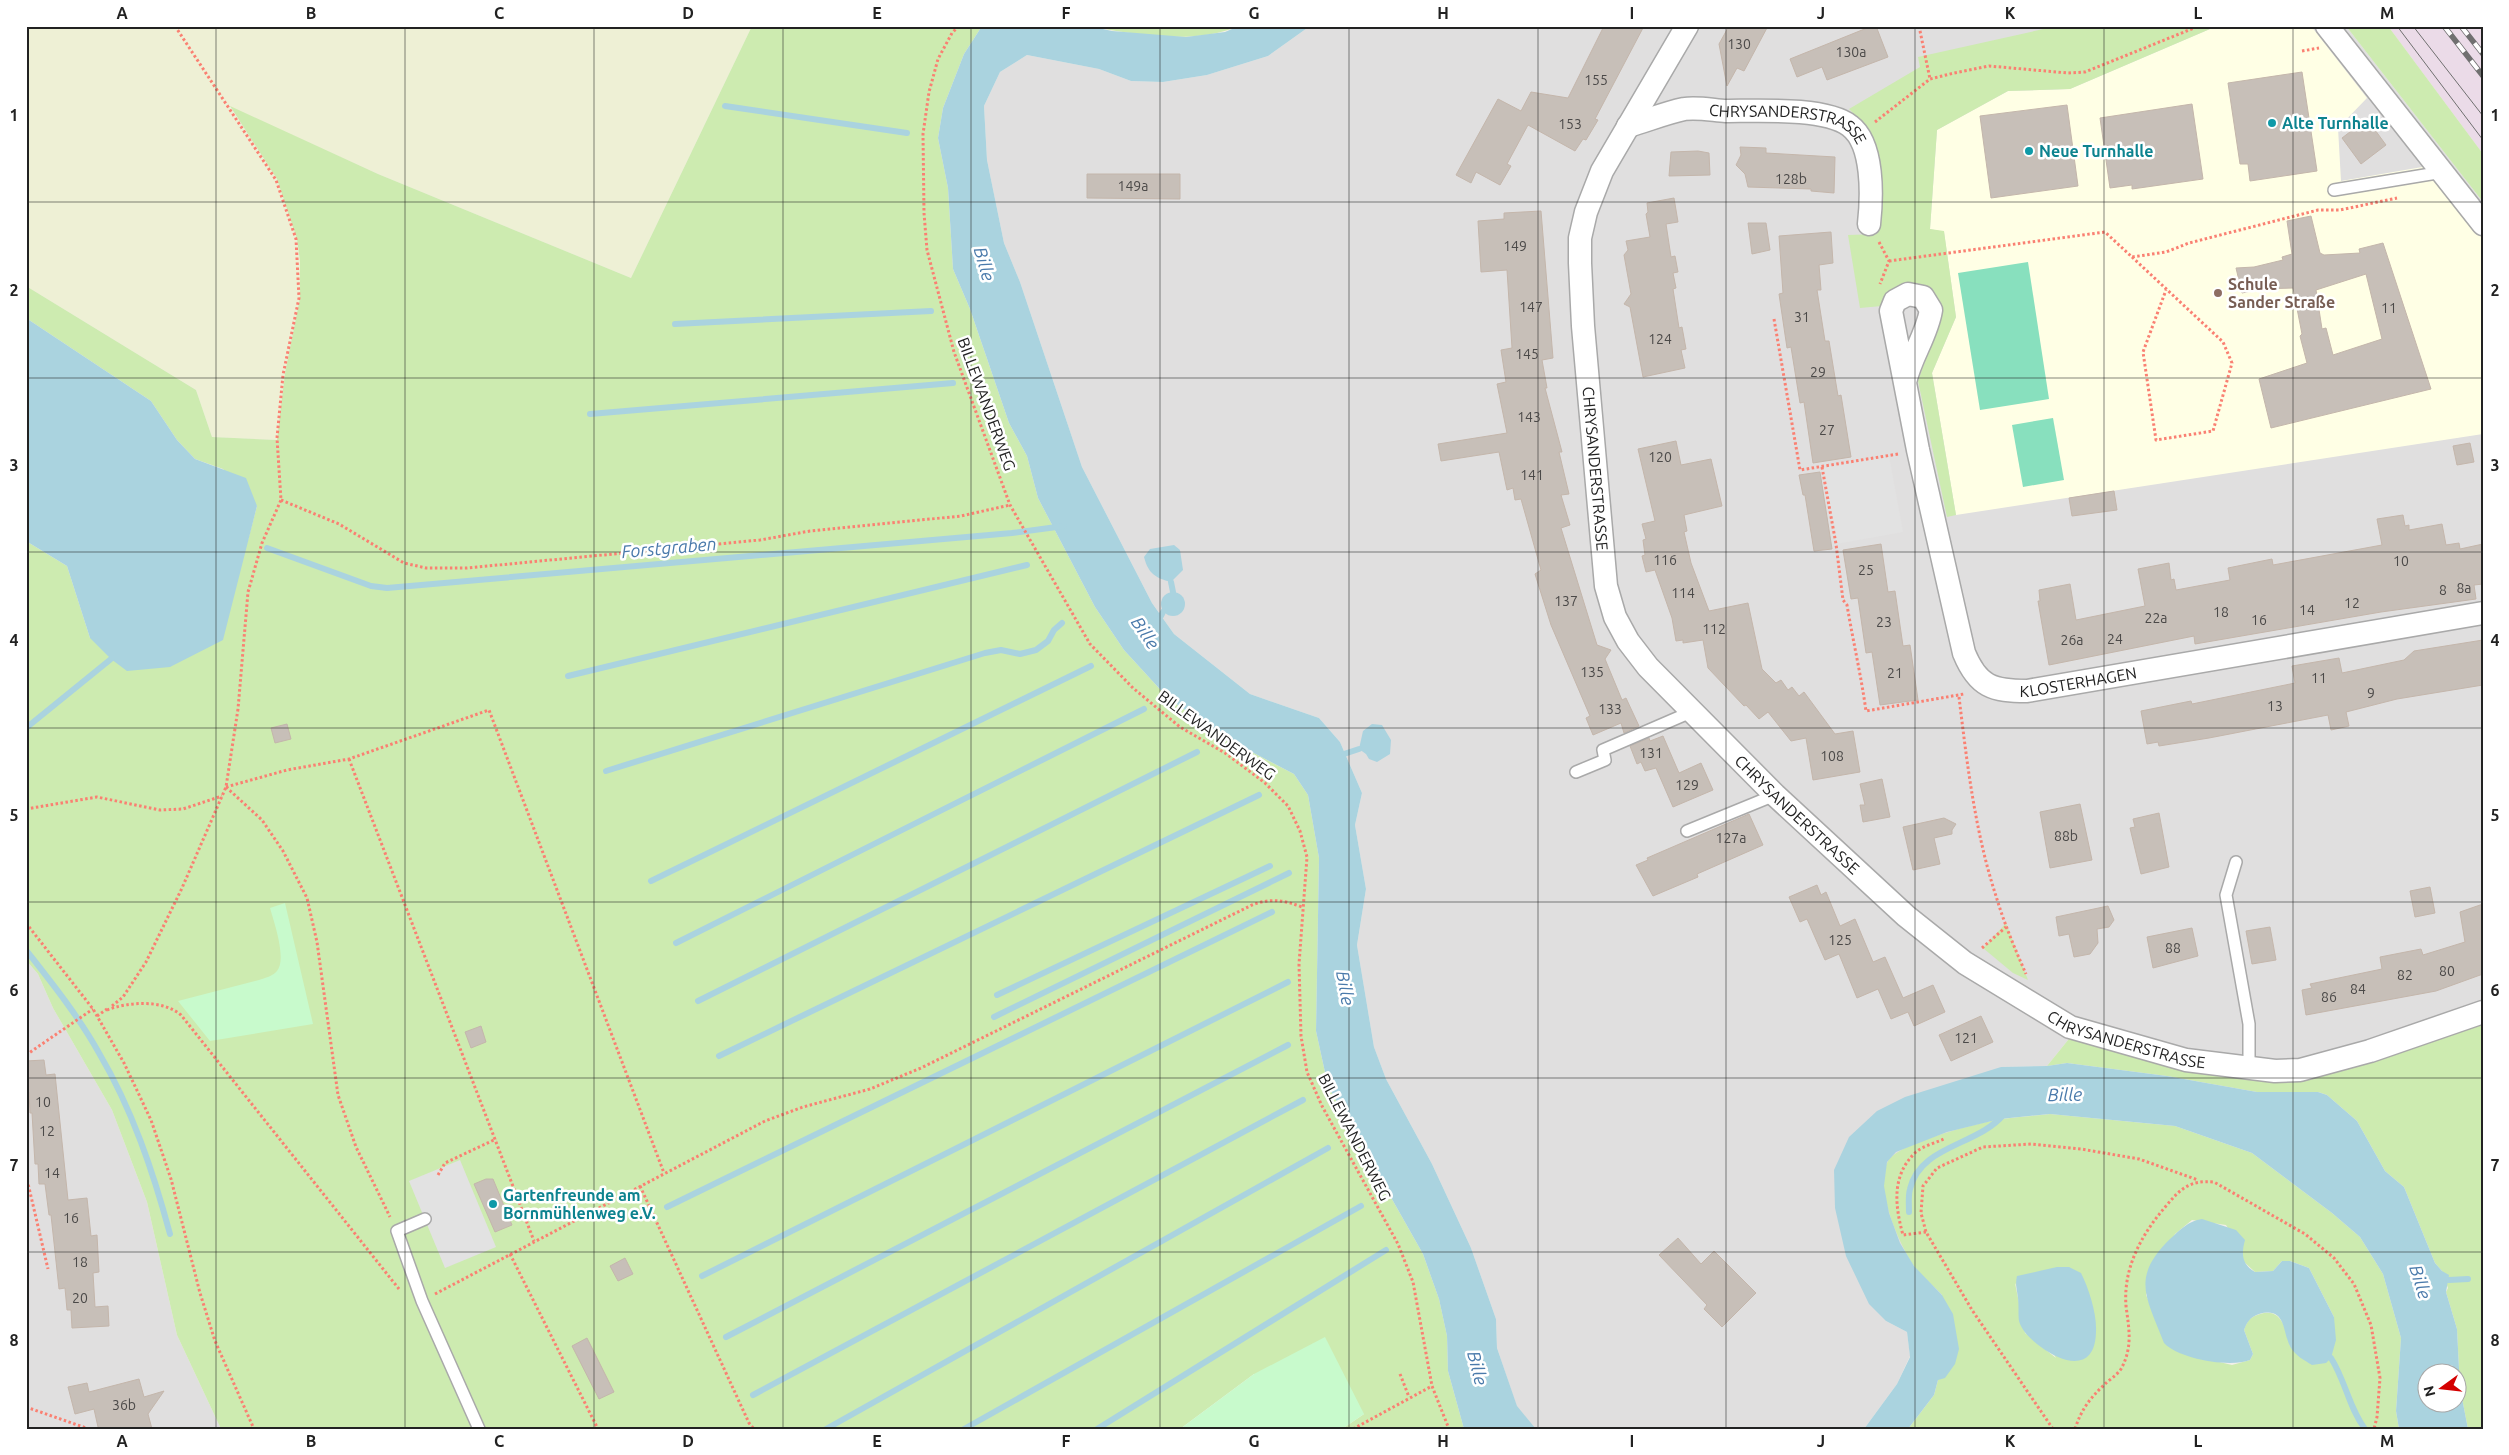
<svg xmlns="http://www.w3.org/2000/svg" width="2509" height="1455" font-family="Ubuntu,sans-serif">
  <style>
    .residential { fill: #e0dfdf }
    .industrial { fill: #ebdbe8 }
    .education { fill: #ffffe5 }
    .farmland { fill: #eef0d5 }
    .grass { fill: #cdebb0; fill-rule: evenodd }
    .park { fill: #c8facc }
    .pitch { fill: #88e0be }
    .parking { fill: #e2e2e2 }
    .water { fill: #aad3df; fill-rule: evenodd }
    .lines { fill: none; stroke-linecap: round; stroke-linejoin: round }
    .stream { stroke: #aad3df; stroke-width: 6 }
    .building { fill: #c7bfb8; stroke: #c4b6ab; fill-rule: evenodd }
    .service-casing { stroke: #a9a9a9; stroke-width: 14 }
    .minor-casing { stroke: #a9a9a9; stroke-width: 25 }
    .path { stroke: #fa8072; stroke-width: 3; stroke-dasharray: 2.5 2.5; stroke-linecap: butt }
    .service { stroke: #fff; stroke-width: 11 }
    .minor { stroke: #fff; stroke-width: 22 }
    .tram { stroke: #707070; stroke-width: 1 }
    .rail-casing { stroke: #707070; stroke-width: 5.5 }
    .rail { stroke: #fff; stroke-width: 4; stroke-dasharray: 11; stroke-linecap: butt }
    .grid { fill: none; stroke: #222; stroke-width: 1; stroke-opacity: 0.55 }
    .culture-dot { fill: #0f9aa8; stroke: #fff; stroke-width: 2 }
    .education-dot { fill: #8d6e63; stroke: #fff; stroke-width: 2 }
    .labels { text-anchor: middle; stroke-width: 5; stroke-linejoin: round; paint-order: stroke }
    .number-label { font-size: 14px; fill: #4b4948 }
    .culture-label { font-size: 16px; font-weight: bold; fill: #0d838f; stroke: #fff; text-anchor: start }
    .street-label { font-size: 16px; fill: #222; stroke: #fff }
    .education-label { font-size: 16px; font-weight: bold; fill: #785e54; stroke: #fff; text-anchor: start }
    .water-label { font-size: 18px; font-style: italic; fill: #4a7aab; stroke: #fff }
    .neatline { fill: none; stroke: #222; stroke-width: 2 }
    .grid-label { font-size: 16px; text-anchor: middle; font-weight: bold; fill: #222 }
  </style>
  <rect width="100%" height="100%" fill="#f2efe9"/>
  <g class="residential">
    <polygon points="1310,26 2346,26 2483,202 2483,1019 2300,1070 2077,1029 2047,1066 2001,1067 1886,1321 1907,1332 1910,1356 1897,1384 1864,1429 1536,1429 1517,1407 1497,1348 1496,1319 1471,1248 1432,1164 1386,1079 1374,1047 1357,945 1366,889 1355,825 1362,793 1340,742 1319,718 1250,694 1174,634 1152,603 1082,467 1020,282 1004,243 987,160 984,106 1000,72 1027,55 1099,69 1131,81 1163,82 1207,75 1268,56"/>
    <polygon points="26,960 38,974 53,1008 112,1110 147,1202 177,1335 221,1429 26,1429"/>
  </g>
  <polygon class="industrial" points="2388,26 2478,26 2483,33 2483,154"/>
  <polygon class="education" points="2217,26 2311,26 2367,98 2338,128 2341,181 2428,166 2483,238 2483,434 1956,515 1932,373 1956,317 1944,232 1930,229 1937,130 2008,91 2070,89"/>
  <polygon class="farmland" points="26,26 752,26 631,278 378,174 230,107 277,179 297,239 300,261 300,298 285,373 277,440 212,437 196,390 26,286"/>
  <g class="grass">
    <polygon points="752,26 982,26 964,54 943,108 938,138 948,188 953,269 970,309 1009,423 1027,456 1038,498 1095,607 1124,650 1168,698 1225,738 1294,774 1308,795 1319,858 1316,1031 1328,1086 1423,1254 1439,1299 1447,1336 1448,1371 1464,1429 1342,1429 1364,1414 1254,1374 1180,1429 221,1429 177,1335 147,1202 112,1110 53,1008 38,974 26,960 26,541 67,566 90,638 248,540 257,506 223,469 195,459 177,440 151,401 26,318 26,286 196,390 212,437 277,440 285,373 300,298 300,261 297,239 277,179 230,106 378,174 631,278"/>
    <path d="M 1089,26 L 1239,26 C 1194,45 1136,35 1089,26 Z"/>
    <path d="M 2057,26 L 2217,26 L 2070,89 L 2008,91 L 1937,130 L 1930,229 L 1944,231 L 1956,317 L 1932,373 L 1956,515 L 1947,517 L 1918,381 L 1935,333 L 1933,292 C 1912,278 1893,282 1882,306 L 1860,308 L 1848,235 L 1877,234 L 1882,198 L 1870,137 L 1860,120 L 1849,109 L 1920,67 L 1918,57 Z"/>
    <polygon points="2346,26 2388,26 2483,154 2483,202"/>
    <polygon points="2006,923 2028,980 2013,973 1983,948"/>
    <polygon points="2483,1019 2483,1429 2468,1429 2460,1388 2457,1329 2446,1292 2448,1288 2442,1271 2435,1263 2404,1187 2385,1171 2357,1121 2327,1095 2318,1092 2257,1092 2167,1076 2067,1063 2047,1066 2077,1029 2275,1071"/>
    <path d="M 2050,1114 L 2175,1126 L 2252,1153 L 2332,1213 L 2360,1237 L 2383,1274 L 2401,1338 L 2396,1411 L 2399,1429 L 1908,1429 L 1934,1395 L 1938,1380 L 1942,1295 C 1933,1285 1921,1276 1913,1265 C 1899,1243 1873,1186 1888,1161 C 1898,1143 1979,1123 2000,1119 C 2017,1117 2033,1116 2050,1114 ZM 2192,1220 L 2226,1225 L 2242,1251 L 2243,1261 L 2255,1272 L 2273,1271 L 2282,1261 L 2290,1261 L 2309,1268 L 2334,1317 L 2331,1358 L 2290,1346 C 2286,1330 2282,1307 2260,1314 C 2250,1317 2247,1321 2244,1330 L 2253,1354 L 2250,1360 L 2232,1365 L 2207,1359 L 2151,1306 L 2146,1295 L 2175,1234 ZM 2015,1283 L 2056,1358 L 2025,1333 Z"/>
  </g>
  <g class="park">
    <path d="M 285,903 L 313,1024 L 210,1041 L 178,1001 L 259,980 C 265,978 273,976 277,971 C 287,959 274,922 270,908 Z"/>
    <polygon points="1325,1337 1364,1414 1342,1429 1180,1429 1254,1374"/>
  </g>
  <g class="pitch">
    <polygon points="2028,262 2049,399 1980,410 1958,273"/>
    <polygon points="2053,418 2064,480 2023,487 2012,425"/>
  </g>
  <g class="parking">
    <polygon points="1889,456 1903,532 1836,544 1822,467"/>
    <polygon points="460,1160 496,1247 445,1268 409,1181"/>
  </g>
  <g class="water">
    <polygon points="982,26 1089,26 1112,31 1186,37 1225,32 1239,26 1310,26 1268,56 1207,75 1163,82 1131,81 1099,69 1027,55 1000,72 984,106 987,160 1004,243 1020,282 1082,467 1152,603 1174,634 1250,694 1319,718 1340,742 1362,793 1355,825 1366,889 1357,945 1374,1047 1386,1079 1432,1164 1471,1248 1496,1319 1497,1348 1517,1406 1536,1429 1464,1429 1448,1371 1447,1336 1439,1299 1423,1254 1328,1086 1316,1031 1319,858 1308,795 1294,774 1225,738 1168,698 1124,650 1095,607 1038,498 1027,456 1009,423 970,309 953,269 948,188 938,138 943,108 964,54"/>
    <polygon points="26,318 151,401 177,440 195,459 246,478 257,506 223,640 170,667 127,671 111,659 90,638 67,566 26,541"/>
    <path d="M 1174,545 L 1180,550 L 1183,570 L 1171,582 C 1155,578 1148,573 1144,557 L 1150,549 Z"/>
    <circle cx="1173" cy="604" r="12"/>
    <polygon points="1372,724 1382,725 1391,740 1390,754 1377,762 1369,759 1366,754 1359,749 1363,731"/>
    <path d="M 2067,1063 L 2167,1076 L 2257,1092 L 2318,1092 L 2327,1095 L 2357,1121 L 2385,1171 L 2404,1187 L 2435,1263 L 2442,1271 L 2449,1275 L 2446,1292 L 2457,1329 L 2460,1388 L 2468,1429 L 2399,1429 L 2396,1411 L 2401,1338 L 2383,1274 L 2360,1237 L 2332,1213 L 2252,1153 L 2175,1126 L 2050,1114 L 2000,1119 L 1947,1132 L 1896,1152 L 1887,1162 L 1884,1186 L 1889,1213 L 1900,1243 L 1914,1266 L 1942,1295 L 1953,1314 L 1959,1349 L 1955,1364 L 1945,1378 L 1938,1380 L 1934,1395 L 1908,1429 L 1864,1429 L 1897,1384 L 1910,1357 L 1907,1332 L 1886,1321 L 1869,1304 L 1846,1256 L 1835,1208 L 1834,1170 L 1849,1137 L 1877,1111 L 1905,1097 L 2001,1067 L 2047,1066 ZM 2456,1372 L 2456,1402 L 2426,1402 L 2426,1372 Z"/>
    <path d="M 2202,1219 L 2236,1230 L 2245,1240 C 2241,1255 2242,1264 2255,1272 L 2273,1271 L 2282,1261 L 2290,1261 L 2309,1268 L 2334,1317 L 2336,1340 L 2331,1358 L 2326,1363 L 2312,1365 C 2304,1360 2296,1356 2291,1348 C 2282,1333 2287,1306 2259,1314 C 2250,1317 2247,1322 2244,1330 L 2253,1354 L 2250,1360 C 2230,1368 2179,1359 2164,1343 C 2147,1298 2130,1278 2170,1239 C 2180,1230 2188,1221 2202,1219 Z"/>
    <path d="M 2057,1267 L 2069,1267 L 2081,1273 C 2089,1289 2097,1314 2096,1332 C 2095,1372 2064,1364 2041,1347 C 2033,1341 2022,1332 2019,1321 C 2018,1314 2019,1306 2018,1298 C 2017,1290 2015,1284 2017,1276 Z"/>
  </g>
  <g class="lines">
    <g class="stream">
      <polyline points="725,106 907,133"/>
      <polyline points="675,324 931,311"/>
      <polyline points="590,414 953,383"/>
      <polyline points="267,548 371,586 387,588 1012,533 1064,526"/>
      <polyline points="1171,582 1173,592"/>
      <polyline points="1161,616 1163,612"/>
      <polyline points="568,676 1027,565"/>
      <polyline points="26,728 111,659"/>
      <polyline points="1344,754 1359,749"/>
      <polyline points="606,771 985,653 1001,650 1020,654 1036,650 1048,641 1054,630 1062,623"/>
      <polyline points="651,881 1091,666"/>
      <polyline points="676,943 1144,709"/>
      <path d="M 26,950 C 52,983 79,1017 99,1053 C 132,1109 153,1171 170,1234"/>
      <polyline points="997,995 1270,866"/>
      <polyline points="698,1001 1197,752"/>
      <polyline points="994,1017 1289,873"/>
      <polyline points="719,1056 1259,795"/>
      <polyline points="667,1207 1272,912"/>
      <path d="M 1909,1212 C 1909,1205 1908,1196 1910,1189 C 1920,1145 1978,1146 2004,1114"/>
      <polyline points="702,1276 1288,982"/>
      <polyline points="2449,1280 2468,1279"/>
      <polyline points="726,1337 1288,1045"/>
      <path d="M 2331,1358 C 2346,1382 2349,1408 2365,1429"/>
      <polyline points="753,1395 1303,1100"/>
      <polyline points="826,1429 1328,1148"/>
      <polyline points="964,1429 1361,1206"/>
      <polyline points="1097,1429 1386,1250"/>
    </g>
  </g>
  <g class="building">
    <polygon points="1604,26 1644,26 1595,119 1598,120 1586,140 1583,139 1575,151 1528,125 1507,164 1511,166 1500,185 1476,172 1471,183 1456,175 1498,99 1521,111 1531,92 1568,98"/>
    <polygon points="1729,26 1768,26 1744,71 1737,68 1727,86 1719,44"/>
    <polygon points="1872,26 1876,26 1888,57 1827,80 1822,67 1797,77 1790,59"/>
    <polygon points="2302,72 2317,171 2250,181 2248,164 2240,164 2228,83"/>
    <polygon points="2192,104 2203,179 2132,189 2132,185 2110,188 2100,118"/>
    <polygon points="2067,105 2078,186 1991,198 1980,116"/>
    <polygon points="2367,119 2386,145 2361,164 2342,138"/>
    <polygon points="1740,147 1766,148 1766,153 1835,157 1834,193 1811,191 1811,189 1748,187 1745,174 1736,165 1741,155"/>
    <polygon points="1698,151 1709,153 1710,175 1669,176 1671,152"/>
    <polygon points="1087,174 1180,174 1180,199 1087,198"/>
    <polygon points="1674,198 1678,222 1666,224 1671,257 1675,256 1678,272 1673,273 1676,288 1673,289 1679,328 1682,327 1686,349 1681,350 1685,368 1643,377 1630,307 1624,304 1631,294 1624,255 1628,250 1626,241 1650,237 1646,214 1648,212 1647,203"/>
    <polygon points="1541,211 1553,358 1542,360 1547,388 1545,388 1562,452 1559,452 1569,494 1561,495 1570,525 1561,528 1597,645 1611,650 1605,659 1622,700 1626,698 1639,726 1624,733 1621,723 1593,735 1586,718 1590,716 1551,625 1535,574 1541,570 1521,499 1515,500 1513,488 1507,490 1499,452 1441,461 1438,444 1507,433 1497,384 1506,382 1501,350 1512,348 1507,270 1481,272 1478,221 1504,219 1504,213"/>
    <path d="M 2311,216 L 2320,253 L 2324,255 L 2360,253 L 2359,249 L 2383,243 L 2431,389 L 2271,428 L 2259,379 L 2307,363 L 2300,336 L 2302,334 L 2293,288 L 2260,289 L 2242,293 L 2236,268 L 2254,267 L 2283,260 L 2282,257 L 2292,254 L 2287,221 ZM 2366,274 L 2382,339 L 2333,355 L 2326,328 L 2322,329 L 2316,290 Z"/>
    <polygon points="1748,223 1766,223 1770,250 1752,254"/>
    <polygon points="1831,232 1833,263 1819,265 1821,290 1817,290 1825,341 1829,341 1838,396 1841,395 1851,457 1813,463 1804,402 1800,403 1791,347 1787,348 1779,294 1783,293 1779,236"/>
    <polygon points="1676,441 1681,465 1711,459 1722,506 1684,515 1687,531 1684,532 1691,563 1709,611 1748,603 1762,669 1776,683 1781,680 1788,690 1792,687 1799,696 1804,692 1835,734 1853,731 1860,772 1813,780 1806,738 1791,741 1768,712 1759,719 1746,705 1744,706 1708,668 1703,640 1683,643 1683,640 1676,641 1672,618 1655,570 1646,572 1642,556 1645,555 1643,540 1646,539 1642,524 1655,521 1638,449"/>
    <polygon points="2470,443 2474,462 2457,465 2453,446"/>
    <polygon points="1820,472 1832,549 1814,551 1805,495 1803,495 1799,475"/>
    <polygon points="2114,491 2117,510 2072,516 2069,498"/>
    <polygon points="2403,515 2405,526 2409,525 2409,530 2442,524 2446,545 2459,543 2460,549 2483,544 2483,584 2474,585 2476,599 2381,612 2195,644 2194,636 2049,665 2038,601 2040,601 2039,590 2070,584 2076,620 2145,606 2138,569 2169,563 2171,580 2174,579 2176,590 2230,580 2228,568 2272,559 2273,565 2382,545 2377,519"/>
    <polygon points="1881,544 1888,592 1895,591 1903,646 1910,645 1918,700 1880,705 1872,652 1866,653 1858,598 1851,599 1843,550"/>
    <polygon points="2483,640 2483,685 2397,699 2346,712 2349,726 2331,730 2328,715 2209,738 2159,746 2158,742 2147,744 2141,711 2191,701 2192,704 2295,683 2292,666 2339,658 2342,673 2404,660 2414,651"/>
    <polygon points="287,724 291,739 275,743 271,728"/>
    <polygon points="1663,736 1679,773 1701,763 1713,790 1673,807 1656,768 1645,771 1641,762 1637,764 1630,746 1649,738 1650,741"/>
    <polygon points="1882,779 1890,817 1863,822 1860,805 1865,805 1860,784"/>
    <polygon points="2080,804 2092,860 2050,868 2040,812"/>
    <polygon points="2159,813 2169,867 2141,874 2130,828 2135,827 2133,819"/>
    <polygon points="1749,814 1763,845 1697,874 1698,877 1653,896 1636,865 1648,860 1647,858"/>
    <polygon points="1944,818 1956,824 1952,830 1952,834 1934,838 1940,864 1913,870 1903,827"/>
    <polygon points="1817,885 1821,895 1826,892 1840,926 1855,919 1873,962 1885,957 1903,998 1933,985 1945,1012 1914,1026 1908,1012 1891,1019 1878,989 1857,998 1839,954 1825,960 1807,919 1800,922 1789,897"/>
    <polygon points="2430,887 2435,913 2415,917 2410,891"/>
    <polygon points="2483,904 2483,974 2436,991 2306,1015 2302,990 2312,988 2310,984 2382,969 2380,957 2421,949 2423,955 2465,942 2460,912"/>
    <polygon points="2108,906 2114,920 2109,927 2097,929 2098,943 2090,954 2074,957 2069,934 2059,936 2056,917"/>
    <polygon points="2270,927 2276,960 2252,964 2246,931"/>
    <polygon points="2192,928 2198,956 2153,968 2147,937"/>
    <polygon points="1981,1016 1993,1042 1951,1061 1939,1035"/>
    <polygon points="481,1026 486,1042 471,1048 465,1032"/>
    <polygon points="44,1060 46,1075 55,1074 68,1200 87,1198 91,1236 97,1235 99,1272 93,1273 95,1307 108,1306 109,1326 72,1328 71,1310 67,1310 65,1288 59,1289 51,1215 49,1215 45,1184 39,1184 38,1164 35,1164 32,1113 30,1113 29,1092 26,1092 26,1061"/>
    <polygon points="486,1179 493,1179 512,1225 495,1232 474,1184"/>
    <polygon points="1678,1238 1701,1264 1714,1251 1756,1293 1722,1327 1704,1309 1707,1305 1659,1255"/>
    <polygon points="625,1258 633,1274 618,1281 610,1266"/>
    <polygon points="587,1338 614,1392 599,1399 572,1346"/>
    <polygon points="139,1379 144,1397 164,1391 148,1414 152,1429 105,1429 98,1427 94,1409 75,1414 68,1387 87,1383 89,1392"/>
  </g>
  <g class="lines">
    <defs>
      <g id="service">
        <polyline points="2334,190 2443,172"/>
        <polyline points="1576,772 1605,760 1603,750 1691,712"/>
        <polyline points="1687,831 1775,795"/>
        <polyline points="2236,862 2226,895 2249,1024 2249,1068"/>
        <polyline points="425,1219 397,1231 422,1301 479,1429"/>
      </g>
      <g id="minor">
        <path id="s1" d="M 1687,26 L 1602,171 L 1586,212 L 1580,238 L 1580,263 L 1583,326 L 1606,586 L 1615,617 L 1628,641 L 1648,667 L 1775,795 L 1906,916 L 1965,963 L 2070,1027 L 2186,1060 L 2275,1071 L 2300,1070 L 2370,1051 L 2483,1012"/>
        <polyline points="2327,26 2483,224"/>
        <path id="s2" d="M 1628,126 C 1646,121 1665,113 1684,109 C 1697,107 1712,110 1726,111 C 1757,111 1826,107 1850,126 C 1874,144 1872,197 1869,224"/>
        <path id="s3" d="M 1905,382 C 1911,356 1927,335 1931,310 L 1923,297 L 1908,294 L 1895,301 L 1891,311 L 1918,450 L 1964,653 C 1978,687 1993,691 2027,691 L 2483,613"/>
      </g>
    </defs>
    <use href="#service" class="service-casing"/>
    <use href="#minor" class="minor-casing"/>
    <g class="path">
      <polyline points="959,26 952,33 938,59 929,92 923,134 924,213 927,250 954,352 1010,505 1090,644 1133,688 1180,727 1225,753 1265,783 1288,806 1300,831 1307,857 1299,964 1301,1036 1307,1072 1322,1106 1398,1244 1413,1282 1432,1386 1449,1429"/>
      <polyline points="1919,26 1930,79"/>
      <polyline points="2302,51 2319,48"/>
      <polyline points="1875,122 1930,79 1954,73 1989,66 2068,73 2085,72 2199,26"/>
      <polyline points="1879,242 1889,261 1880,284"/>
      <polyline points="2132,257 2223,342 2232,363 2213,431 2156,440 2143,352 2166,290"/>
      <polyline points="1889,261 2105,232 2132,257 2166,252 2189,243 2318,210 2340,210 2397,198"/>
      <polyline points="1774,319 1800,470 1898,454"/>
      <path d="M 1822,467 L 1836,544 L 1843,600 L 1847,605 C 1853,641 1861,675 1866,711 L 1964,694"/>
      <polyline points="281,500 339,524 404,563 426,568 467,568 760,540 810,531 961,516 1010,505"/>
      <path d="M 1959,697 C 1967,763 1975,832 1996,896 C 2004,923 2015,949 2026,974"/>
      <polyline points="349,759 534,1241"/>
      <polyline points="226,787 287,770 349,759 489,710 664,1173"/>
      <polyline points="226,787 262,820 283,851 307,898 317,942 338,1095 356,1147 390,1217"/>
      <polyline points="26,809 97,797 160,810 183,809 222,796"/>
      <polyline points="26,923 93,1009 124,1063 151,1120 171,1179 200,1293 215,1341 254,1429"/>
      <polyline points="1982,948 2006,927"/>
      <polyline points="112,1006 123,997 146,962 182,888 226,787 238,709 248,592 262,543 281,500 277,438 283,375 299,298 296,239 276,180 175,26"/>
      <path d="M 107,1010 C 128,1002 162,999 181,1015 L 399,1289"/>
      <polyline points="97,1016 107,1009"/>
      <polyline points="26,1055 93,1009"/>
      <polyline points="26,1175 48,1269"/>
      <polyline points="438,1175 445,1163 496,1139"/>
      <polyline points="640,1186 749,1423 754,1429"/>
      <path d="M 1926,1232 L 1903,1235 C 1895,1206 1891,1175 1916,1152 C 1923,1146 1935,1143 1944,1139"/>
      <polyline points="510,1254 598,1429"/>
      <path d="M 435,1294 L 765,1121 L 803,1107 L 870,1089 L 921,1068 L 1252,905 C 1270,898 1284,900 1302,907"/>
      <polyline points="1400,1374 1409,1397"/>
      <polyline points="26,1407 89,1429"/>
      <polyline points="1353,1429 1432,1386"/>
      <polyline points="2053,1429 1972,1310 1926,1232 1921,1213 1923,1186 1937,1168 1983,1147 2031,1144 2081,1149 2139,1159 2198,1180"/>
      <path d="M 2075,1429 C 2081,1410 2090,1398 2104,1385 C 2109,1380 2117,1375 2121,1369 C 2133,1347 2129,1329 2126,1306 C 2123,1267 2142,1234 2166,1206 C 2181,1188 2190,1180 2214,1182 L 2305,1234 L 2334,1258 L 2354,1284 L 2371,1325 L 2380,1378 L 2377,1417 L 2374,1429"/>
    </g>
    <use href="#service" class="service"/>
    <use href="#minor" class="minor"/>
    <g class="tram">
      <polyline points="2397,26 2483,140"/>
      <polyline points="2413,26 2483,116"/>
    </g>
    <defs>
      <g id="rail">
        <polyline points="2444,26 2483,76"/>
        <polyline points="2461,26 2483,54"/>
      </g>
    </defs>
    <use href="#rail" class="rail-casing"/>
    <use href="#rail" class="rail"/>
  </g>
  <path class="grid" d="M 216,26 L 216,1429M 405,26 L 405,1429M 594,26 L 594,1429M 783,26 L 783,1429M 971,26 L 971,1429M 1160,26 L 1160,1429M 1349,26 L 1349,1429M 1538,26 L 1538,1429M 1726,26 L 1726,1429M 1915,26 L 1915,1429M 2104,26 L 2104,1429M 2293,26 L 2293,1429M 26,202 L 2483,202M 26,378 L 2483,378M 26,552 L 2483,552M 26,728 L 2483,728M 26,902 L 2483,902M 26,1078 L 2483,1078M 26,1252 L 2483,1252"/>
  <g class="culture-dot">
    <circle cx="2272" cy="123" r="5"/>
    <circle cx="2029" cy="151" r="5"/>
    <circle cx="493" cy="1204" r="5"/>
  </g>
  <circle class="education-dot" cx="2218" cy="293" r="5"/>
  <g class="labels">
    <g class="number-label">
      <text x="1739" y="49">130</text>
      <text x="1851" y="57">130a</text>
      <text x="1596" y="85">155</text>
      <text x="1570" y="129">153</text>
      <text x="1791" y="184">128b</text>
      <text x="1133" y="191">149a</text>
      <text x="1515" y="251">149</text>
      <text x="1531" y="312">147</text>
      <text x="2389" y="313">11</text>
      <text x="1802" y="322">31</text>
      <text x="1660" y="344">124</text>
      <text x="1527" y="359">145</text>
      <text x="1818" y="377">29</text>
      <text x="1529" y="422">143</text>
      <text x="1827" y="435">27</text>
      <text x="1660" y="462">120</text>
      <text x="1532" y="480">141</text>
      <text x="1665" y="565">116</text>
      <text x="2401" y="566">10</text>
      <text x="1866" y="575">25</text>
      <text x="2464" y="593">8a</text>
      <text x="2443" y="595">8</text>
      <text x="1683" y="598">114</text>
      <text x="1566" y="606">137</text>
      <text x="2352" y="608">12</text>
      <text x="2307" y="615">14</text>
      <text x="2221" y="617">18</text>
      <text x="2156" y="623">22a</text>
      <text x="2259" y="625">16</text>
      <text x="1884" y="627">23</text>
      <text x="1714" y="634">112</text>
      <text x="2115" y="644">24</text>
      <text x="2072" y="645">26a</text>
      <text x="1592" y="677">135</text>
      <text x="1895" y="678">21</text>
      <text x="2319" y="683">11</text>
      <text x="2371" y="698">9</text>
      <text x="2275" y="711">13</text>
      <text x="1610" y="714">133</text>
      <text x="1651" y="758">131</text>
      <text x="1832" y="761">108</text>
      <text x="1687" y="790">129</text>
      <text x="2066" y="841">88b</text>
      <text x="1731" y="843">127a</text>
      <text x="1840" y="945">125</text>
      <text x="2173" y="953">88</text>
      <text x="2447" y="976">80</text>
      <text x="2405" y="980">82</text>
      <text x="2358" y="994">84</text>
      <text x="2329" y="1002">86</text>
      <text x="1966" y="1043">121</text>
      <text x="43" y="1107">10</text>
      <text x="47" y="1136">12</text>
      <text x="52" y="1178">14</text>
      <text x="71" y="1223">16</text>
      <text x="80" y="1267">18</text>
      <text x="80" y="1303">20</text>
      <text x="124" y="1410">36b</text>
    </g>
    <g class="culture-label">
      <text x="2282" y="129">Alte Turnhalle</text>
      <text x="2039" y="157">Neue Turnhalle</text>
      <text x="503" y="1201">Gartenfreunde am<tspan x="503" dy="18">Bornmühlenweg e.V.</tspan></text>
    </g>
    <g class="street-label">
      <text dy="6" stroke="none"><textPath href="#s2" startOffset="166">CHRYSANDERSTRASSE</textPath></text>
      <text transform="translate(987 404) rotate(70)" y="6">BILLEWANDERWEG</text>
      <text dy="6" stroke="none"><textPath href="#s1" startOffset="470">CHRYSANDERSTRASSE</textPath></text>
      <text dy="6" stroke="none"><textPath href="#s3" startOffset="615">KLOSTERHAGEN</textPath></text>
      <text transform="translate(1217 735) rotate(36)" y="6">BILLEWANDERWEG</text>
      <text dy="6" stroke="none"><textPath href="#s1" startOffset="890">CHRYSANDERSTRASSE</textPath></text>
      <text dy="6" stroke="none"><textPath href="#s1" startOffset="1295">CHRYSANDERSTRASSE</textPath></text>
      <text transform="translate(1355 1137) rotate(63)" y="6">BILLEWANDERWEG</text>
    </g>
    <g class="education-label">
      <text x="2228" y="290">Schule<tspan x="2228" dy="18">Sander Straße</tspan></text>
    </g>
    <g class="water-label">
      <text transform="translate(984 264) rotate(74)" y="6">Bille</text>
      <text transform="translate(669 548) rotate(-5)" y="6">Forstgraben</text>
      <text transform="translate(1145 633) rotate(56)" y="6">Bille</text>
      <text transform="translate(1345 988) rotate(80)" y="6">Bille</text>
      <text transform="translate(2065 1095) rotate(-1)" y="6">Bille</text>
      <text transform="translate(2420 1282) rotate(72)" y="6">Bille</text>
      <text transform="translate(1477 1368) rotate(76)" y="6">Bille</text>
    </g>
  </g>
  <rect width="2509" height="1455" fill="none" stroke="#ffffff" stroke-width="55"/>
  <g transform="translate(2442 1388) rotate(255)"><circle r="24" fill="#ffffff" stroke="#a7a7a7"/>
  <path d="M0-4L9 19L0 12L-9 19Z" fill="#d40000"/>
  <text y="-8" font-size="14" font-weight="bold" text-anchor="middle" fill="#222222">N</text>
  </g>
  <rect x="28" y="28" width="2454" height="1400" class="neatline"/>
  <g class="grid-label">
    <text x="122" y="19">A</text>
    <text x="311" y="19">B</text>
    <text x="499" y="19">C</text>
    <text x="688" y="19">D</text>
    <text x="877" y="19">E</text>
    <text x="1066" y="19">F</text>
    <text x="1254" y="19">G</text>
    <text x="1443" y="19">H</text>
    <text x="1632" y="19">I</text>
    <text x="1821" y="19">J</text>
    <text x="2010" y="19">K</text>
    <text x="2198" y="19">L</text>
    <text x="2387" y="19">M</text>
    <text x="14" y="121">1</text>
    <text x="2495" y="121">1</text>
    <text x="14" y="296">2</text>
    <text x="2495" y="296">2</text>
    <text x="14" y="471">3</text>
    <text x="2495" y="471">3</text>
    <text x="14" y="646">4</text>
    <text x="2495" y="646">4</text>
    <text x="14" y="821">5</text>
    <text x="2495" y="821">5</text>
    <text x="14" y="996">6</text>
    <text x="2495" y="996">6</text>
    <text x="14" y="1171">7</text>
    <text x="2495" y="1171">7</text>
    <text x="14" y="1346">8</text>
    <text x="2495" y="1346">8</text>
    <text x="122" y="1447">A</text>
    <text x="311" y="1447">B</text>
    <text x="499" y="1447">C</text>
    <text x="688" y="1447">D</text>
    <text x="877" y="1447">E</text>
    <text x="1066" y="1447">F</text>
    <text x="1254" y="1447">G</text>
    <text x="1443" y="1447">H</text>
    <text x="1632" y="1447">I</text>
    <text x="1821" y="1447">J</text>
    <text x="2010" y="1447">K</text>
    <text x="2198" y="1447">L</text>
    <text x="2387" y="1447">M</text>
  </g>
</svg>
